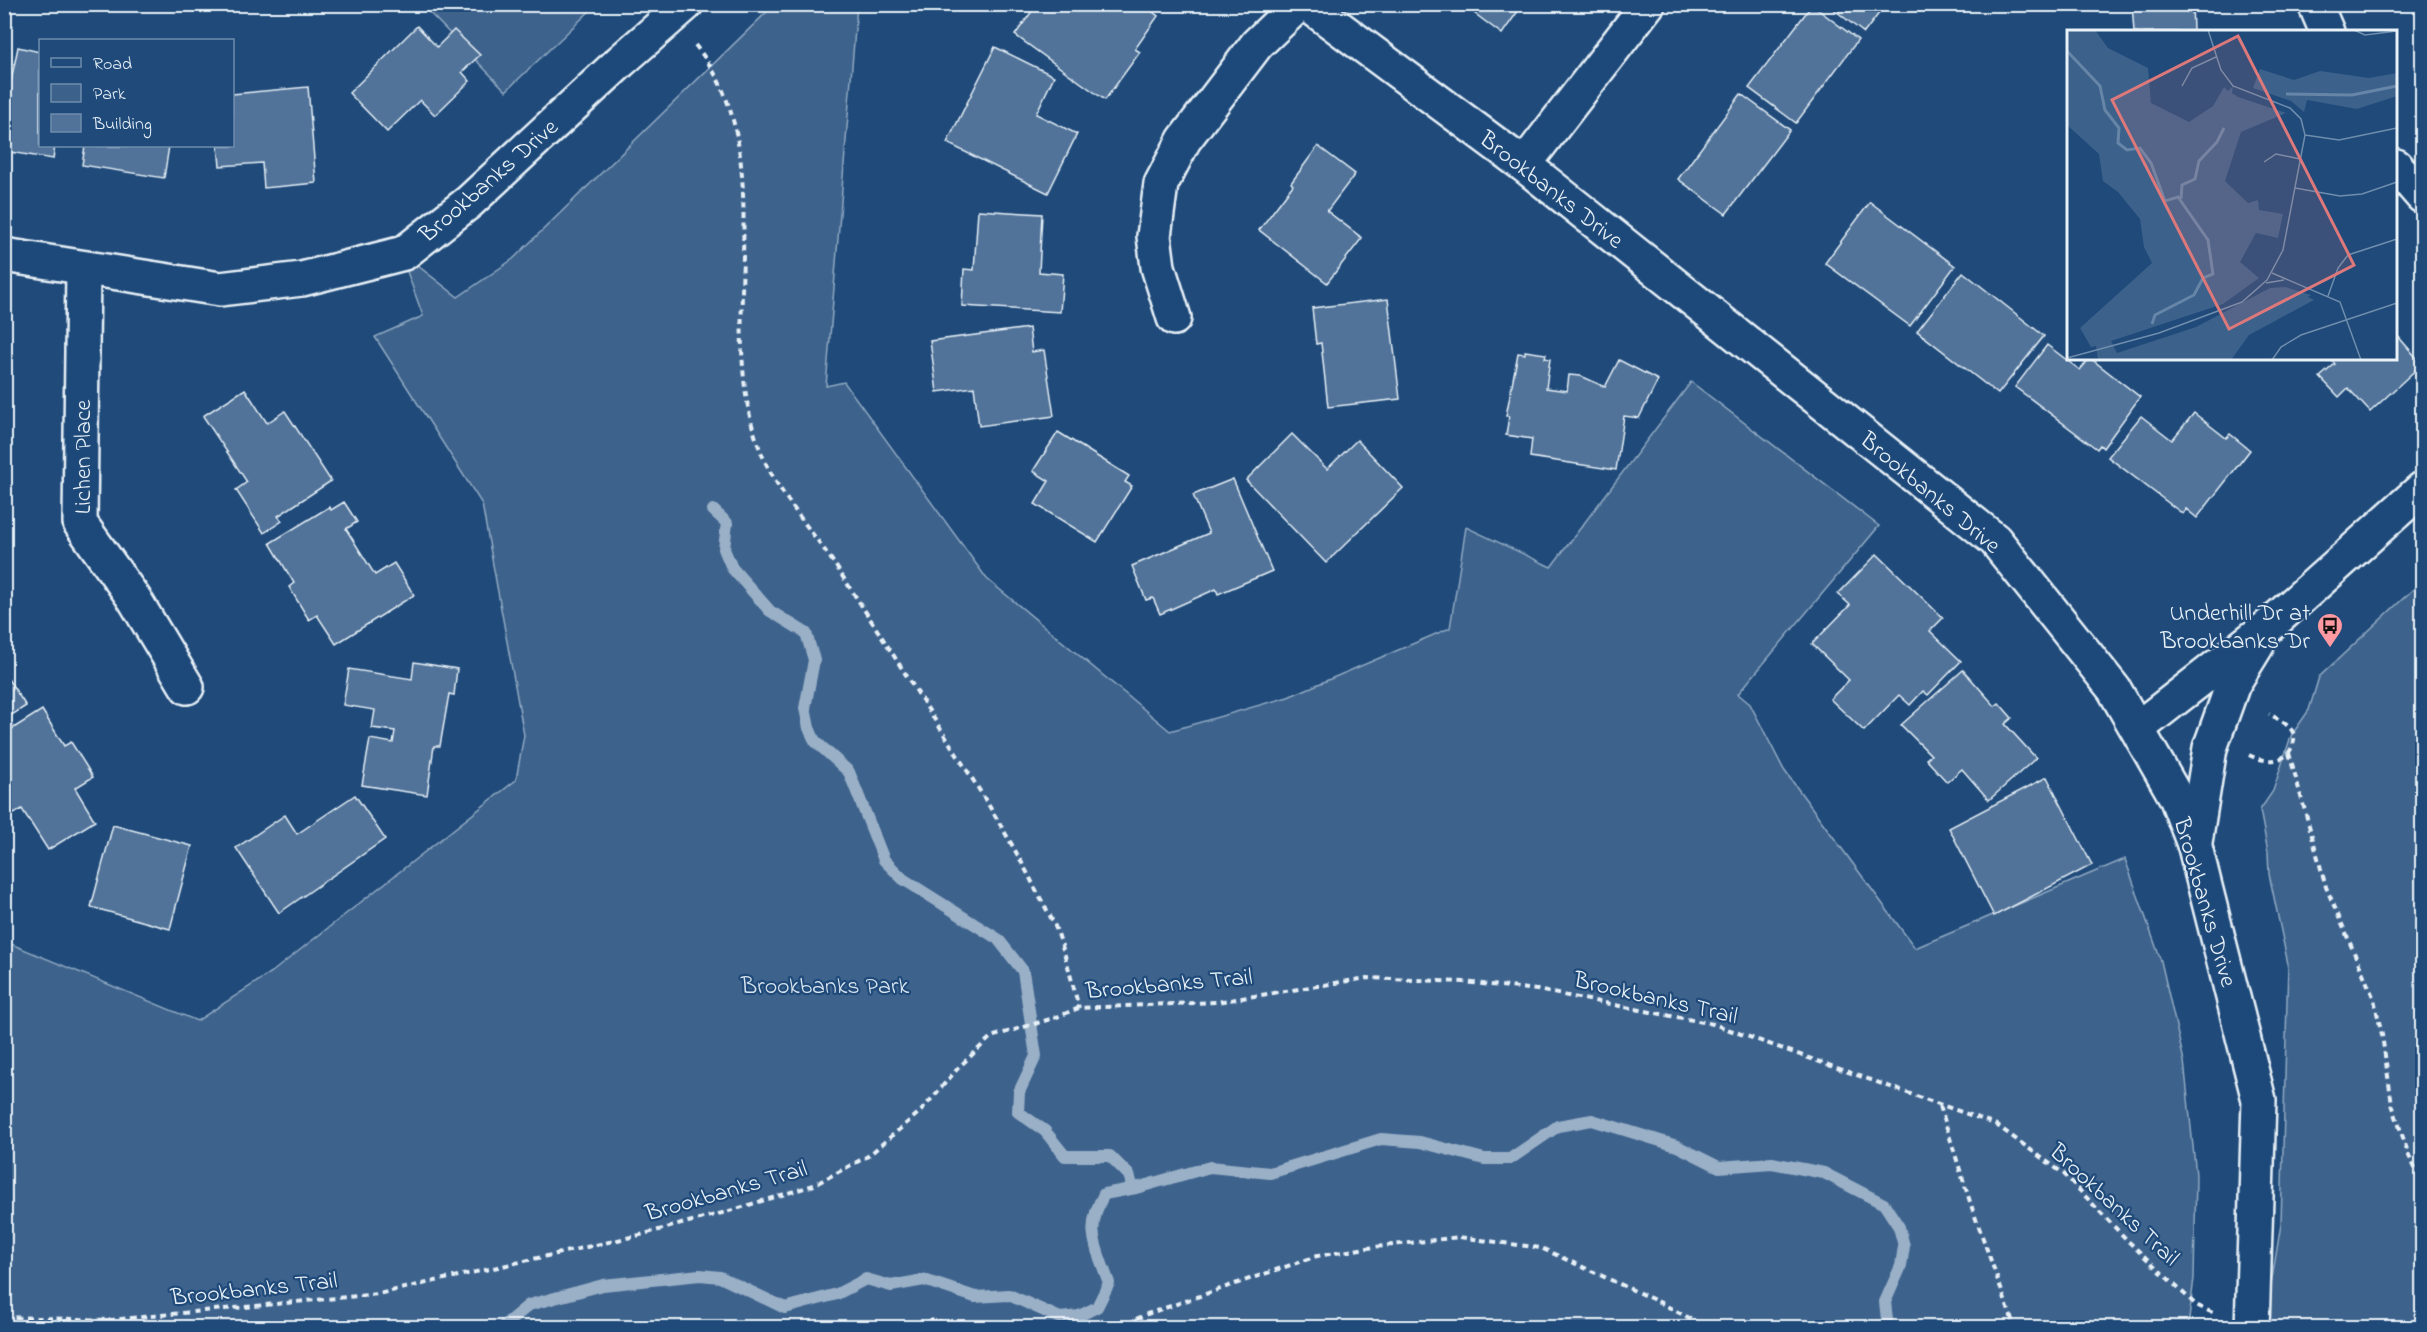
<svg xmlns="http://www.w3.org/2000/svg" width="2427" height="1332" font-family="'Indie Flower',sans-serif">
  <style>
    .green { fill: #3c628c; stroke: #92aac2; stroke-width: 1.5 }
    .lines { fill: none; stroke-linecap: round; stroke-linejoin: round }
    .stream { stroke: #9ab0c7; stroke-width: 12 }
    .building { fill: #517399; stroke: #e8f1f8; stroke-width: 1.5 }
    .street-casing { stroke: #e8f1f8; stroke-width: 38 }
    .secondary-casing { stroke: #e8f1f8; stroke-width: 38 }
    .path { stroke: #e8f1f8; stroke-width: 4; stroke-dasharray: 6 4.5; stroke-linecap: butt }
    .street { stroke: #1f4a7a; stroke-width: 33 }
    .secondary { stroke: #1f4a7a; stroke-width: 33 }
    .labels { text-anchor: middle; stroke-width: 4.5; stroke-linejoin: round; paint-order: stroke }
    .street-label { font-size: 24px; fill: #e8f1f8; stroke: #1f4a7a }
    .poi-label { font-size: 24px; fill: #e8f1f8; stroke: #1f4a7a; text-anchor: end }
    .park-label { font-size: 24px; fill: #d7e3ed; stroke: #1f4a7a }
    .inset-river { fill: none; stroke: #6685a7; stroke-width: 3 }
    .inset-road { fill: none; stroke: #6f8dac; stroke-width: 1.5 }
    .view { fill: #dd787b; fill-opacity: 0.15; stroke: #dd787b; stroke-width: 3 }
    .inset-edge { fill: none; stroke: #e8f1f8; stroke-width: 3 }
  </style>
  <rect width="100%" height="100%" fill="#1f4a7a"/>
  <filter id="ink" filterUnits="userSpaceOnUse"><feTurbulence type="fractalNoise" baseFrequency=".0167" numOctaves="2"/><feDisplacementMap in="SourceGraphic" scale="12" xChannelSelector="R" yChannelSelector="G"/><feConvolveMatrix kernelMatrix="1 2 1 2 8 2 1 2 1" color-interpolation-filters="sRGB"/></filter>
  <g filter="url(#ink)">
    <g class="green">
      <polygon points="422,5 596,5 506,91"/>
      <polygon points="774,5 857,5 826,386 844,382 987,579 1170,731 1288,697 1450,628 1466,527 1551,567 1691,382 1879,526 1738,694 1750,704 1784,770 1915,948 2125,859 2161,961 2184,1061 2196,1175 2194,1278 2188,1327 5,1327 4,941 197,1021 272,972 516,780 524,735 482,504 375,337 423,316 400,252 458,297 513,259"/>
      <polygon points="2422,581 2422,1327 2270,1327 2266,1316 2281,1224 2288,964 2269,874 2268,852 2260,810 2273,791 2291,736 2309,710 2319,677"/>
    </g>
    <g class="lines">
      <g class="stream">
        <polyline points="713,510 727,523 724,549 732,568 770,611 806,633 814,660 805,708 809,728 815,741 849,772 884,860 903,879 998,939 1023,971 1036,1056 1019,1092 1018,1112 1045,1131 1065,1156 1110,1156 1129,1175 1133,1188"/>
        <path d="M 501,1328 L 529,1305 L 603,1285 L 700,1275 L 720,1277 L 785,1308 L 837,1294 L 866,1279 L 891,1286 L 924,1280 L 975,1297 L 1009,1295 L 1060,1318 L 1079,1316 L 1097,1307 L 1109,1283 C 1096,1246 1084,1230 1104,1194 L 1136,1188 L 1210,1167 L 1270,1173 L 1381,1139 L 1420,1142 L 1484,1159 L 1510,1159 L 1558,1126 L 1592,1120 L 1677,1146 L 1719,1167 L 1772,1163 L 1824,1173 L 1884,1204 L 1899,1227 L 1904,1246 L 1901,1266 L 1885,1302 L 1888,1328"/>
      </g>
    </g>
    <g class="building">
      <polygon points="1037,4 1143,4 1158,16 1135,49 1140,52 1105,100 1015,35"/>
      <polygon points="1462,4 1523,4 1502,34"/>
      <polygon points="1827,4 1886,4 1864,33"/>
      <polygon points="2132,4 2192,4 2193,30 2197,32 2134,32"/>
      <polygon points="1812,5 1858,40 1796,123 1749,88"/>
      <polygon points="417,26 437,47 454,30 480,55 462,72 470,81 435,115 420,100 387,132 349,93"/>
      <polygon points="18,47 40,52 40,146 55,146 53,159 4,151 4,85 10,86"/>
      <polygon points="995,47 1054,76 1036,114 1077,134 1048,193 947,143"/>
      <polygon points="308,87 316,183 264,188 262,163 220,166 218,146 232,146 232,94"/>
      <polygon points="1741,94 1790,130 1726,214 1678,179"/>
      <polygon points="85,146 169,146 164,178 82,165"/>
      <polygon points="1318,146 1355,174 1327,211 1362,238 1327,283 1259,230 1293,185 1291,183"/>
      <polygon points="1870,202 1955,266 1910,326 1825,263"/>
      <polygon points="978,210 1042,214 1039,272 1063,274 1060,312 962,306 964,269 974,270"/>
      <polygon points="1963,272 2044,336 1998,394 1917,331"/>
      <polygon points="1388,299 1400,399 1328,407 1321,343 1316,344 1312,308"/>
      <polygon points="1029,328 1032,352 1044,350 1054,416 979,426 974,387 937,392 930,341"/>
      <polygon points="2396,334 2422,364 2370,412 2348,388 2339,397 2320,377 2335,364 2332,361 2334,358 2396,358"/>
      <polygon points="2047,345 2080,370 2090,358 2140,397 2103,448 2100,445 2097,449 2015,387"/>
      <polygon points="1525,351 1546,354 1545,358 1550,359 1546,388 1567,391 1569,375 1581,376 1605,387 1619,360 1658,380 1639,418 1624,416 1616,470 1530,457 1532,439 1506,435 1509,416 1506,416 1518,353 1525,354"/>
      <polygon points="245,389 267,423 285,411 331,481 278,516 282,521 264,533 236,490 247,482 203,416"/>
      <polygon points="2194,413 2226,438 2230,434 2250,450 2197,518 2186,509 2183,514 2108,457 2141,416 2172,440"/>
      <polygon points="1058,432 1129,476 1125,482 1132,486 1097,542 1035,504 1049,481 1033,471"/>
      <polygon points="1292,434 1327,469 1357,440 1403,488 1326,563 1246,480"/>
      <polygon points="1233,479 1272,571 1218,594 1216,589 1160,614 1153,598 1146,600 1132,566 1209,533 1193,495"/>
      <polygon points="344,502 357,522 346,529 375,575 394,563 414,595 336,644 317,615 309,620 289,587 294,583 270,543 329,507 331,510"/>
      <polygon points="1877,554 1943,618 1930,631 1961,661 1928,695 1923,691 1910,705 1899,695 1864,731 1830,699 1849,680 1812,644 1850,605 1838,594"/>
      <polygon points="414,662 457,669 454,695 449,694 440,746 434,746 427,795 362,785 370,739 393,743 395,731 372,728 375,710 343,705 349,669 412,679"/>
      <polygon points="1963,670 1995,706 1999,703 2012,718 2005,724 2036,758 1989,800 1962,769 1947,782 1926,759 1931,755 1901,725"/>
      <polygon points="4,673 26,706 10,716 8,714 4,716"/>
      <polygon points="42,710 64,746 71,742 93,777 75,788 95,821 48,850 22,809 6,819 4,818 4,734"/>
      <polygon points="2047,777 2092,865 1994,916 1949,828"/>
      <polygon points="355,795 385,839 279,913 236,848 285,815 297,834"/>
      <polygon points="113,825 192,846 170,929 91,907"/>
    </g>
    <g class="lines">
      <defs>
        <g id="street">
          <polyline points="2315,4 2327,32"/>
          <polyline points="1524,165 1648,4"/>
          <polyline points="2396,166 2422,196"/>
          <polyline points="83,268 80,523 135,600 187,687"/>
          <polyline points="1174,318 1158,267 1154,236 1161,184 1184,140 1257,44 1299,4"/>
        </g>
        <g id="secondary">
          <polyline points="1307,4 1524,165 1995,540 2114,689 2176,797 2195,847 2259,1100 2252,1328"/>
          <polyline points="4,255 220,289 302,279 404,253 469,202 621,61 686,4"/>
          <polyline points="2138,728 2270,625 2422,489"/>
          <polyline points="2195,842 2210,748 2233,684 2257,645"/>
        </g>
      </defs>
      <use href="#street" class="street-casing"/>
      <use href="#secondary" class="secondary-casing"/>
      <g class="path">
        <path d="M 695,45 C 785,152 713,319 758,444 C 775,493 814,531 841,574 C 884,640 926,706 968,772 C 992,810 1015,848 1035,888 C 1042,902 1051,916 1057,931 C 1066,956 1072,982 1079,1008"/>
        <polyline points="2289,753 2326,887 2374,999 2382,1035 2392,1104 2409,1156 2422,1182"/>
        <path d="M 2249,755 C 2262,762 2284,764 2291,749 C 2293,745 2295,740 2294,735 C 2291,725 2278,719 2269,714"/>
        <polyline points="1940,1106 1971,1205 2015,1328"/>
        <polyline points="4,1317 111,1320 378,1294 640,1235 726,1212 814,1185 868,1156 921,1111 959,1067 991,1037 1057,1017 1079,1008 1217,1002 1367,978 1464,982 1537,990 1713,1024 1995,1124 2064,1174 2128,1241 2196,1305 2215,1314"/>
        <polyline points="908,1328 934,1320 968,1328"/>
        <polyline points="1117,1328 1147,1314 1317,1256 1367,1248 1459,1237 1541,1248 1659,1302 1708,1328"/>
      </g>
      <use href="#street" class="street"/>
      <use href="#secondary" class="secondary"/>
    </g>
  </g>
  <defs>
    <symbol id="bus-pin" viewBox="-11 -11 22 30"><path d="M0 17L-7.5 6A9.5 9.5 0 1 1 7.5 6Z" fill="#ff9aa2" stroke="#1f4a7a"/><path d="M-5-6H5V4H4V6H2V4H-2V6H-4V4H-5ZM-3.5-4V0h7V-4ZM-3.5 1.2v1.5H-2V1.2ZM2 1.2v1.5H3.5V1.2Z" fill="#111"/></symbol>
  </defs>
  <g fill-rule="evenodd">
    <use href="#bus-pin" x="2315" y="611" width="30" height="40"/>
  </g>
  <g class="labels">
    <g class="street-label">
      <text transform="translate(488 180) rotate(-41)" y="8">Brookbanks Drive</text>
      <text transform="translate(1552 189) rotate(38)" y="8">Brookbanks Drive</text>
      <text transform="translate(82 457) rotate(-90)" y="8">Lichen Place</text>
      <text transform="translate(1931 492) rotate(40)" y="8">Brookbanks Drive</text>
      <text transform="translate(2206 902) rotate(74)" y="8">Brookbanks Drive</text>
      <text transform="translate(1169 983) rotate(-5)" y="8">Brookbanks Trail</text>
      <text transform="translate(1656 997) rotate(13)" y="8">Brookbanks Trail</text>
      <text transform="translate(726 1190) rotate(-16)" y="8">Brookbanks Trail</text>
      <text transform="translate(2115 1204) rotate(43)" y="8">Brookbanks Trail</text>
      <text transform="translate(254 1288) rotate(-6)" y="8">Brookbanks Trail</text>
    </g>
    <g class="poi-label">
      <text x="2310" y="620">Underhill Dr at<tspan x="2310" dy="28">Brookbanks Dr</tspan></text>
    </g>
    <g class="park-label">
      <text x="825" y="993">Brookbanks Park</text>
    </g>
  </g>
  <g transform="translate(2067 30)">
    <rect width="330" height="330" fill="#1f4a7a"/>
    <path d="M 0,0 L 28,0 L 41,18 L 81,38 L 84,73 L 122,92 L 146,76 L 157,57 L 161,61 L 166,56 L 165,63 L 171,67 L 219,83 L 174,102 L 158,151 L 181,173 L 191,170 L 192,180 L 216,184 L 211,208 L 189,203 L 173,232 L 192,248 L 156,274 L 44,311 L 50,323 L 129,297 L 203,258 L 218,257 L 244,265 L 241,267 L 247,270 L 182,305 L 164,330 L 31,330 L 29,316 L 24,317 L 13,298 L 85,233 L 77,217 L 73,189 L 51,162 L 36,151 L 32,124 L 0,95 ZM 193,39 L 227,50 L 253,41 L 302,48 L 330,43 L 330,66 L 290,79 L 240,70 L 237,82 L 224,71 L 186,58 Z" fill="#3c628c"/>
    <path class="inset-river" d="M 0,21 L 33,56 L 38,80 L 52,98 L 51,113 L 60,120 L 73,118 L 84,133 L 98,171 L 111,167 L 141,210 L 146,244 L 136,248 L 127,265 L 88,285 L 85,294M 219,64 L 285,65 L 330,56M 114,169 L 115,155 L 128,149 L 132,131 L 150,112 L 157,98"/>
    <path class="inset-road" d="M 287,0 L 298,5 L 330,1M 115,56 L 125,38 L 149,27M 238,105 L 272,110 L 330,98M 197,132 L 209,124 L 233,129M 228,158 L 273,166 L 295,164 L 330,152M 205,243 L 273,272 L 294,330M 199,253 L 217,250M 261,266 L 271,238 L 281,225 L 330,209M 0,328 L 92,303 L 175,272 L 200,250 L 216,220 L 238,105 L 234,89 L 223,78 L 166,56 L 154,40 L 141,0M 205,330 L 214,317 L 234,305 L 330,273"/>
    <path class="view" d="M 171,6 L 287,235 L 162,299 L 45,70 Z"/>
    <rect width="330" height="330" class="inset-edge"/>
  </g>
  <rect width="2427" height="1332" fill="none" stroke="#1f4a7a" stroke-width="24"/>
  <rect x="12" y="12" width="2403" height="1308" fill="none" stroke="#e8f1f8" stroke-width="2" filter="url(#ink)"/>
  <rect x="39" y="39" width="195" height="108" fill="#1f4a7a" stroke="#6f8dac" stroke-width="1.5"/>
  <rect x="51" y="58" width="30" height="9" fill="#1f4a7a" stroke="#6f8dac" stroke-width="1.5"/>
  <text x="93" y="69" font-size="18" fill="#e8f1f8">Road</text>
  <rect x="51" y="84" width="30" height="18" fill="#3c628c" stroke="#6f8dac" stroke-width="1.5"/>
  <text x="93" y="99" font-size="18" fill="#e8f1f8">Park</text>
  <rect x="51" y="114" width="30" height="18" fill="#517399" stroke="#6f8dac" stroke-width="1.5"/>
  <text x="93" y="129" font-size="18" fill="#e8f1f8">Building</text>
</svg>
